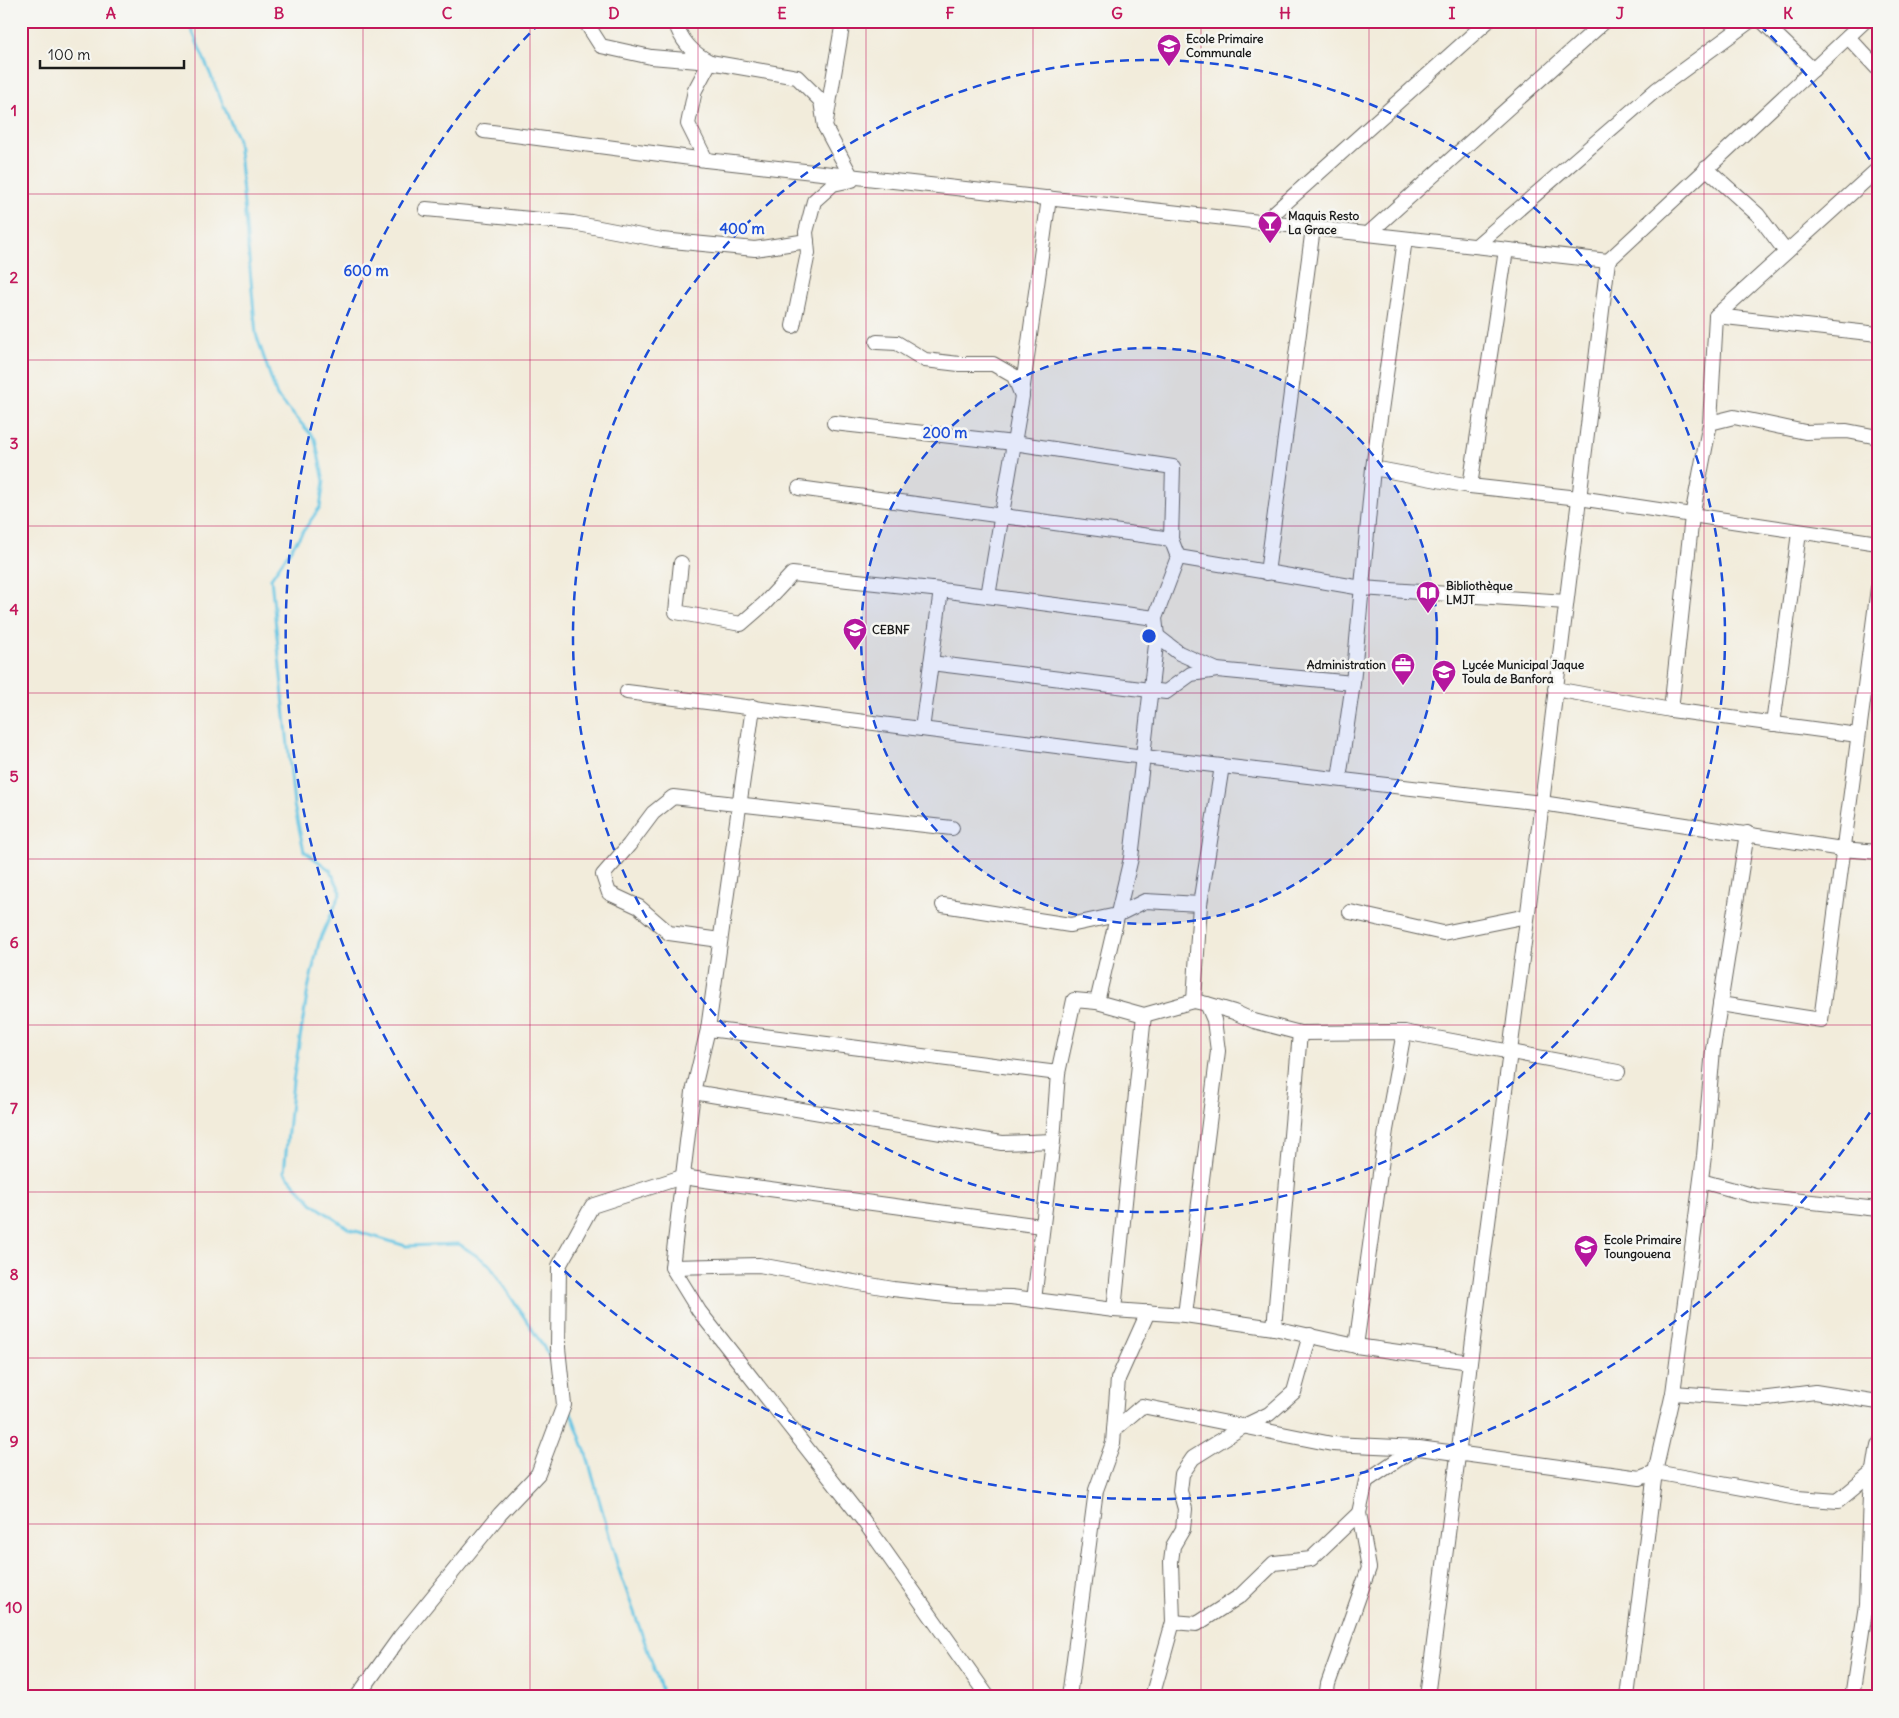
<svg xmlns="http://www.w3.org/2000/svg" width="1899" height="1718" font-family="Delius,sans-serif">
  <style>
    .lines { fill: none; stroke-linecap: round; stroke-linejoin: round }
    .stream { stroke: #65c5e3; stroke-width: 3 }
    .minor-casing { stroke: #67655f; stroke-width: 16 }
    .minor { stroke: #fff; stroke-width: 14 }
    .grid { fill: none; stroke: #c2185b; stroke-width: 1; stroke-opacity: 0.55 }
    .ring { fill: none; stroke: #1d4ed8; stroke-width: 2.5; stroke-dasharray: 9 6 }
    .labels { text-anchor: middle; stroke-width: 5; stroke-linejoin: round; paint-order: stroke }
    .poi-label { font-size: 12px; font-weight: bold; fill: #1c1c1c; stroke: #f6f6f2; text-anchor: start }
    .centre { fill: #1d4ed8; stroke: #f6f6f2; stroke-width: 2.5 }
    .ring-label { font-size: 15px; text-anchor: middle; font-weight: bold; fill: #1d4ed8; stroke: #f6f6f2; stroke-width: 5; stroke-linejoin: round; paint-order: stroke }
    .neatline { fill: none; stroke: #c2185b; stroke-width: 2 }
    .grid-label { font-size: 16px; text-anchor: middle; font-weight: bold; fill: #c2185b }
  </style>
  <rect width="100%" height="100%" fill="#f6f6f2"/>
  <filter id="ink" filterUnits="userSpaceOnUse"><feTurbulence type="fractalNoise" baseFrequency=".02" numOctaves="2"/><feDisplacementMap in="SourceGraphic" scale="10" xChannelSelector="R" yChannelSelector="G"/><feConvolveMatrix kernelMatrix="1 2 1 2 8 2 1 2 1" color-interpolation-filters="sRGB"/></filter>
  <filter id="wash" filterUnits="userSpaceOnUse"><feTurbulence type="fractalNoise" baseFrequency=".0096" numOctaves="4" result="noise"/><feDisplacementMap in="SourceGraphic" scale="20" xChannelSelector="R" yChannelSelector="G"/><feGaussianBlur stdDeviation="1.12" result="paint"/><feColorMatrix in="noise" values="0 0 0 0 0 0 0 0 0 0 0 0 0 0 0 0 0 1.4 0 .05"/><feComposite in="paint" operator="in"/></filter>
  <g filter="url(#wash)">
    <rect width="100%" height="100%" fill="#f2ecdb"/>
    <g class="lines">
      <g class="stream">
        <polyline points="188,21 238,140 256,334 277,396 315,439 324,481 320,507 271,578 294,805 304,851 330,870 341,892 319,942 308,989 293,1081 284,1172 313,1204 349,1229 406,1246 459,1244 489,1264 549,1355 553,1366"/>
        <polyline points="569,1407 587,1456 618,1567 661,1688 660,1697"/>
      </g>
    </g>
  </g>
  <g filter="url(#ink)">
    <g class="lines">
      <defs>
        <g id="minor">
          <polyline points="585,21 601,46 651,57 710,62 797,77 821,101 825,127"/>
          <path d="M 675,21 C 681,41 692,53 710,62 L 695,90 L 688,124 L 706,160"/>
          <polyline points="843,21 825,127 851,176"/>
          <polyline points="1762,21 1813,70"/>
          <polyline points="1848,37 1878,69"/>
          <polyline points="484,131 706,160 1608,261"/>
          <polyline points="1706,168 1758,215 1786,252"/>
          <polyline points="426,209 573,223 662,240 755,249 807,241"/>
          <polyline points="1263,223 1488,21"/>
          <polyline points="1368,234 1605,21"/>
          <polyline points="1476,246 1656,90 1750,21"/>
          <polyline points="1716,316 1878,334"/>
          <polyline points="793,326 808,253 806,232 814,201 833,184 852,180"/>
          <polyline points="877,342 897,343 925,360 959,364 993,364 1014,376 1022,396 988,596"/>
          <polyline points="1022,393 1049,198"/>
          <polyline points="834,423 1014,443 1173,467 1171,539 1178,557 1155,618 1157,636 1131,858 1097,1002"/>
          <polyline points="1710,423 1734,417 1805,432 1847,431 1878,437"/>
          <polyline points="1373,468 1470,486 1579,498 1878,543"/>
          <polyline points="1470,486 1506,250"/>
          <polyline points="799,488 1171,539"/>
          <polyline points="1178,557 1362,588 1566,602"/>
          <polyline points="681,563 676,612 741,624 764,604 792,574 941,590 1155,618"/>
          <polyline points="1267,573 1313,228"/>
          <polyline points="1157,636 1179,653 1217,670 1353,683"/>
          <polyline points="931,663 1166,692 1191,674 1217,670"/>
          <polyline points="1555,689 1671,710 1858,735"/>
          <polyline points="627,692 1144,757 1542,803 1842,849 1878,852"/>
          <polyline points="753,707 708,1029 693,1092 672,1267 699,1311 863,1520 988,1697"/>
          <polyline points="1671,710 1692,516 1710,423 1716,316 1878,169"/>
          <polyline points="1773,724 1799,533"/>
          <polyline points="922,729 941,590"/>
          <polyline points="1339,779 1353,683 1373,468 1405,239"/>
          <polyline points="943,905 1070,925 1117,915 1145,901 1200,904"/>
          <polyline points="1350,912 1443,933 1527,916"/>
          <polyline points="720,940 669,933 639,907 609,893 603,875 629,845 653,813 673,797 952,828"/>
          <polyline points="1194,1001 1200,904 1222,766"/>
          <polyline points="1207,1004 1234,1012 1254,1021 1300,1033 1404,1032 1618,1072"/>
          <polyline points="1720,1004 1821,1020 1878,588"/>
          <polyline points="708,1029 1058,1073"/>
          <polyline points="693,1092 1002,1143 1053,1141"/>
          <polyline points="1701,1181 1756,1196 1878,1209"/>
          <polyline points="672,1267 759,1265 893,1289 955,1296 1011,1297 1114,1310 1185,1315 1274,1328 1356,1346 1470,1362"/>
          <polyline points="1034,1300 1053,1141 1058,1073 1074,1000 1097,1002 1144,1015 1194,1001 1207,1004 1214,1020 1218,1051 1185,1315"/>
          <polyline points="1114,1310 1144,1015"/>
          <polyline points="1274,1328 1300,1033"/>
          <polyline points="1356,1346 1386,1130 1404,1032"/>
          <polyline points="1673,1393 1760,1399 1815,1392 1878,1402"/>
          <polyline points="1114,1430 1142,1406 1332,1444 1419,1448 1640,1478 1655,1472 1797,1498 1838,1501 1878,1468"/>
          <polyline points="1173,1622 1171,1562 1173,1546 1183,1529 1185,1509 1180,1491 1182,1474 1193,1458 1244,1426 1269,1414 1294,1392 1310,1335"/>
          <polyline points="357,1697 400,1637 500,1514 538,1474 564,1405 558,1348 559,1266 592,1206 682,1177 1041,1226"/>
          <polyline points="1069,1697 1096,1490 1113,1443 1118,1379 1148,1312"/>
          <polyline points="1152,1697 1173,1622 1197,1624 1240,1596 1274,1563 1311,1559 1359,1513"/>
          <polyline points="1326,1697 1328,1684 1369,1568 1359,1513 1366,1481 1415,1448"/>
          <polyline points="1427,1697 1542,803 1608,261 1865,21"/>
          <polyline points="1627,1697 1655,1472 1673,1393 1704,1156 1713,1049 1747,833"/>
          <polyline points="1852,1697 1866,1605 1870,1495 1878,1445"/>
        </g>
      </defs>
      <use href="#minor" class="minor-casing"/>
      <use href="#minor" class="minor"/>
    </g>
  </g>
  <path class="grid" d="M 195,21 L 195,1697M 363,21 L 363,1697M 530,21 L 530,1697M 698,21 L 698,1697M 866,21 L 866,1697M 1033,21 L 1033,1697M 1201,21 L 1201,1697M 1369,21 L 1369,1697M 1536,21 L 1536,1697M 1704,21 L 1704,1697M 21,194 L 1878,194M 21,360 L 1878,360M 21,526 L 1878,526M 21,693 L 1878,693M 21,859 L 1878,859M 21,1025 L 1878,1025M 21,1192 L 1878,1192M 21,1358 L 1878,1358M 21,1524 L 1878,1524"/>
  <circle cx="1149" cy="636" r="288" fill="#1d4ed8" fill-opacity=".12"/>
  <g class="ring">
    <circle cx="1149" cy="636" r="288"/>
    <circle cx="1149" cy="636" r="576"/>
    <path d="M1878 1100A864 864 0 1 1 538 25M1760 25A864 864 0 0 1 1878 172"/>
  </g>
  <defs>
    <symbol id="school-pin" viewBox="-11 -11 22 30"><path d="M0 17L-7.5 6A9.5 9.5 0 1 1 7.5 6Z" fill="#b5179e" stroke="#f6f6f2"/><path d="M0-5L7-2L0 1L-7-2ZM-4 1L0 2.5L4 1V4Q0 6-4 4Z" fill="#fff"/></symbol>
    <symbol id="bar-pin" viewBox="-11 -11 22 30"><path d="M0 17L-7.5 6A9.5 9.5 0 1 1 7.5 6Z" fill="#b5179e" stroke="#f6f6f2"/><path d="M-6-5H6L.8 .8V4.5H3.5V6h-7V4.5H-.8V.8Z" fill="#fff"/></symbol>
    <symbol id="library-pin" viewBox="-11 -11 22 30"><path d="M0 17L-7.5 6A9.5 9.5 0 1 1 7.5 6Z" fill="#b5179e" stroke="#f6f6f2"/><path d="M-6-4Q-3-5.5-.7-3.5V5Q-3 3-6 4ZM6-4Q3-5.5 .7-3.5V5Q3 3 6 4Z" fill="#fff"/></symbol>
    <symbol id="office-pin" viewBox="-11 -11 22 30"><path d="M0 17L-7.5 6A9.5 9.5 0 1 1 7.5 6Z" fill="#b5179e" stroke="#f6f6f2"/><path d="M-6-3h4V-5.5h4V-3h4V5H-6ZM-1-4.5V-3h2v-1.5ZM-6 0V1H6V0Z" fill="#fff"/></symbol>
  </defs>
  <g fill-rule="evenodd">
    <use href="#school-pin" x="1155" y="32" width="28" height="38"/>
    <use href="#bar-pin" x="1256" y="209" width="28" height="38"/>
    <use href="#library-pin" x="1414" y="579" width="28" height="38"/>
    <use href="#school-pin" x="841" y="616" width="28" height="38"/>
    <use href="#office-pin" x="1389" y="651" width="28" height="38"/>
    <use href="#school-pin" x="1430" y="658" width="28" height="38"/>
    <use href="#school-pin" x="1572" y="1233" width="28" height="38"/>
  </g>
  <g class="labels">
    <g class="poi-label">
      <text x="1186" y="43">Ecole Primaire<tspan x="1186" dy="14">Communale</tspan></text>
      <text x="1288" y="220">Maquis Resto<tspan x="1288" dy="14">La Grace</tspan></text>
      <text x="1446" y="590">Bibliothèque<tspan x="1446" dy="14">LMJT</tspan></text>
      <text x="872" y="634">CEBNF</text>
      <text x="1386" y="669" text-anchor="end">Administration</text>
      <text x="1462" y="669">Lycée Municipal Jaque<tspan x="1462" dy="14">Toula de Banfora</tspan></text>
      <text x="1604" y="1244">Ecole Primaire<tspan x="1604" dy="14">Toungouena</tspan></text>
    </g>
  </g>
  <circle cx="1149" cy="636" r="8" class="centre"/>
  <g class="ring-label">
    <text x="742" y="234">400 m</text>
    <text x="366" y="276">600 m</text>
    <text x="945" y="438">200 m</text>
  </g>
  <rect width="1899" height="1718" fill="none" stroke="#f6f6f2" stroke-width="55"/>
  <path d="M40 60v8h144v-8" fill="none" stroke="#1c1c1c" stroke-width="2.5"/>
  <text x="48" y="60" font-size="15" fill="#1c1c1c" stroke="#f6f6f2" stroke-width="4" paint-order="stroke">100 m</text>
  <rect x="28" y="28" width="1844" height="1662" class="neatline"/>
  <g class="grid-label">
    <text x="111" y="19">A</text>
    <text x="279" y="19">B</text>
    <text x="447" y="19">C</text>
    <text x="614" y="19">D</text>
    <text x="782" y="19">E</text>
    <text x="950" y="19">F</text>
    <text x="1117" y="19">G</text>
    <text x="1285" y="19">H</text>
    <text x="1452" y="19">I</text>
    <text x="1620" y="19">J</text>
    <text x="1788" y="19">K</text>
    <text x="14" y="116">1</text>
    <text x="14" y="283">2</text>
    <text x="14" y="449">3</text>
    <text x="14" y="615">4</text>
    <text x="14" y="782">5</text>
    <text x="14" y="948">6</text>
    <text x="14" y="1114">7</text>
    <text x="14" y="1280">8</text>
    <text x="14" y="1447">9</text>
    <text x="14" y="1613">10</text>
  </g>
</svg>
